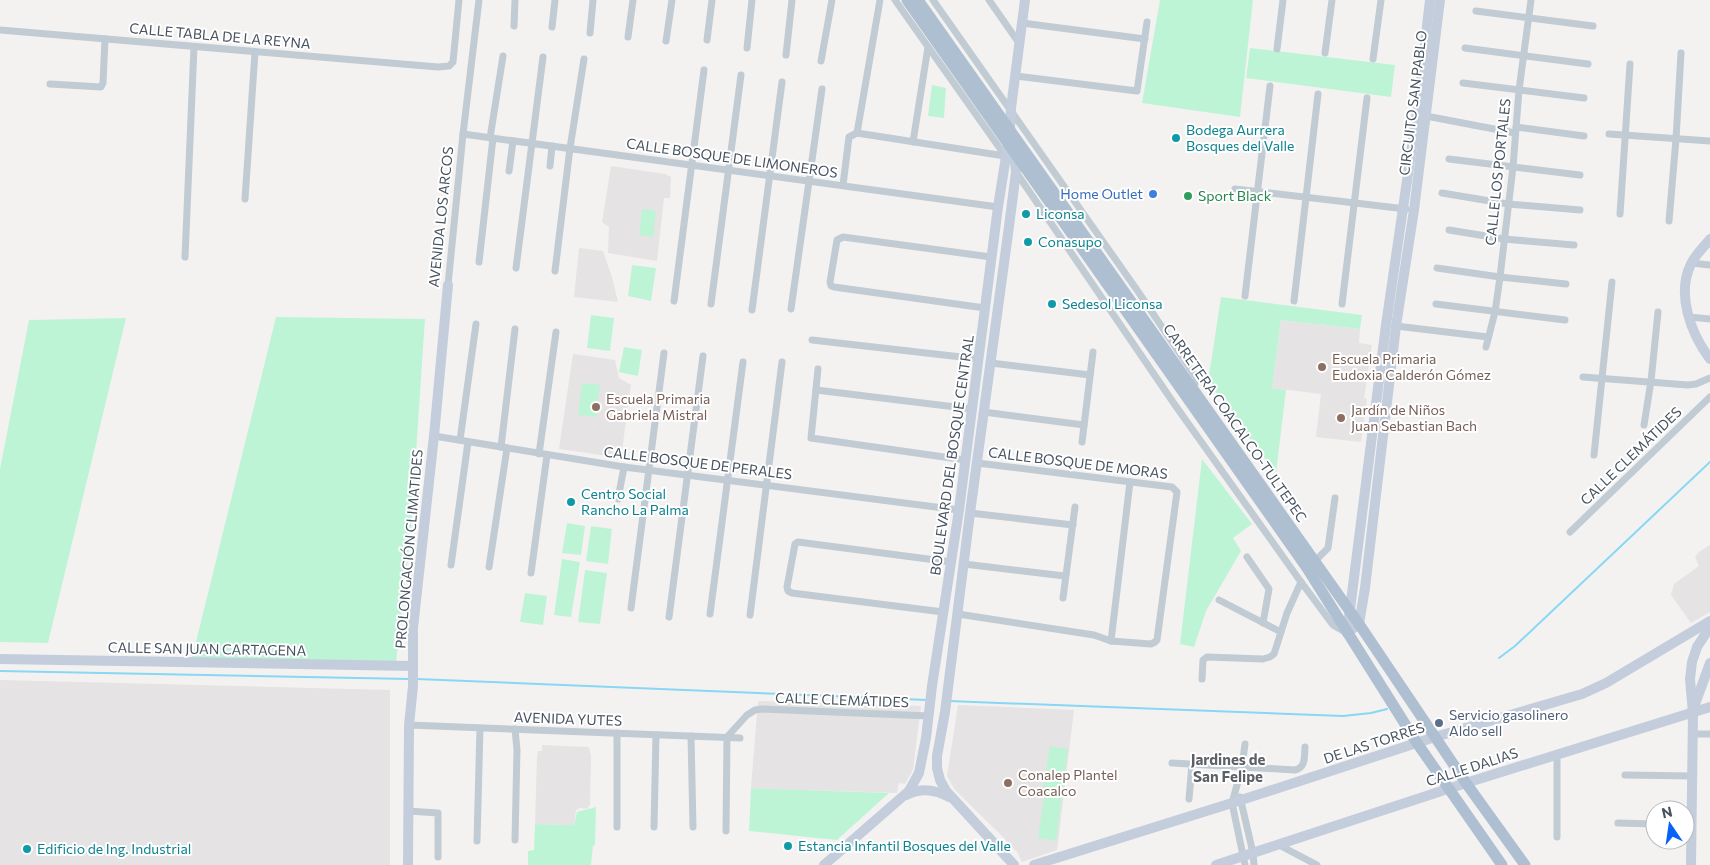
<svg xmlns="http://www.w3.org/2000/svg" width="1710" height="865" font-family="Commissioner,sans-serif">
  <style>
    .education { fill: #e5e3e3 }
    .green { fill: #bef4d6 }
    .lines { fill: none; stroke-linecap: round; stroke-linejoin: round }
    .stream { stroke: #87d7f5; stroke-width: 2 }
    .street { stroke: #c1cbd4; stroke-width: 7 }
    .secondary { stroke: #c3cddc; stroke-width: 10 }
    .primary { stroke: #afbfd2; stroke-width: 11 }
    .culture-dot { fill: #0f9aa8; stroke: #fff; stroke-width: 2 }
    .shop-dot { fill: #3f7fe0; stroke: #fff; stroke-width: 2 }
    .leisure-dot { fill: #2e9e5b; stroke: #fff; stroke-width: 2 }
    .education-dot { fill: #8d6e63; stroke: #fff; stroke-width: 2 }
    .service-dot { fill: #5c6f8a; stroke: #fff; stroke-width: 2 }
    .labels { text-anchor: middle; stroke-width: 4; stroke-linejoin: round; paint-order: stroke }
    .street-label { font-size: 14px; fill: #475361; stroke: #fff }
    .culture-label { font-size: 14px; fill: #0d838f; stroke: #fff; text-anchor: start }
    .shop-label { font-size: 14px; fill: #366cbe; stroke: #fff; text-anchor: end }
    .leisure-label { font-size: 14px; fill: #27864d; stroke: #fff; text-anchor: start }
    .education-label { font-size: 14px; fill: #785e54; stroke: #fff; text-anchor: start }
    .service-label { font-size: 14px; fill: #4e5e75; stroke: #fff; text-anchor: start }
    .neighbourhood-label { font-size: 15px; font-weight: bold; fill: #5d6167; stroke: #fff }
  </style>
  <rect width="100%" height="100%" fill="#f4f2f1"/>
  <g class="education">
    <polygon points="611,166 665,174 671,177 670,198 664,198 657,261 608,253 609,227 602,222"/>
    <polygon points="579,248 603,251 612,277 618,302 574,297"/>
    <polygon points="1281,320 1360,329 1359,343 1372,345 1364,398 1367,399 1361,442 1316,437 1321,394 1272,388"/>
    <polygon points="573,354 615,360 619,378 631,385 622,450 617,450 615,457 559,449"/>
    <polygon points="1710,545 1710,612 1691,623 1671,595 1674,584 1699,566 1695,557 1699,552"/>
    <polygon points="0,680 390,690 390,865 0,865"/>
    <polygon points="758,701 921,706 913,770 905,784 899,783 897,793 751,788"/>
    <polygon points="958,705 1074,710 1057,850 1022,862 1018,853 1001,835 955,790 947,776"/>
    <polygon points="542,745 589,747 591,756 590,805 587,809 580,808 576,810 574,824 571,825 535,824 537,756 538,751 542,751"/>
  </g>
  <g class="green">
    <polygon points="1160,0 1253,0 1240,117 1142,103"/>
    <polygon points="1250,48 1395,65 1391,97 1246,78"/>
    <polygon points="932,85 946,88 944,118 928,116"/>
    <polygon points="642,209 656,211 653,237 639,235"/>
    <polygon points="632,265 656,268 651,301 628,296"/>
    <polygon points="1221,297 1362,315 1360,329 1281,320 1272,388 1286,390 1276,473 1208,382"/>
    <polygon points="591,315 614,318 610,351 587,348"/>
    <polygon points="276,317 425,319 411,528 396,663 192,658"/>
    <polygon points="126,318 48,643 0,642 0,469 29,320"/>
    <polygon points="624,347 642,350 638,376 619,372"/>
    <polygon points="582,383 600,385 596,417 578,415"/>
    <polygon points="1202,459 1252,524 1233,538 1241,551 1206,611 1194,647 1180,644"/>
    <polygon points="567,523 585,526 581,555 562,553"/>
    <polygon points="591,526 612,529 608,564 586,561"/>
    <polygon points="562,559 580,562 571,617 554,615"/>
    <polygon points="585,570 607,573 600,624 578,622"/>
    <polygon points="525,593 547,596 543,625 520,622"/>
    <polygon points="1050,746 1068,749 1056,841 1038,838 1044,796 1042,795"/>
    <polygon points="751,788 889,793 837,840 749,831"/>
    <polygon points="596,807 595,845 593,846 591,865 528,865 528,851 534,850 535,824 571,825 574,824 577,812"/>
  </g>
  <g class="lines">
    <g class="stream">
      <polyline points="1499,658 1515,646 1710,462"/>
      <polyline points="0,671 410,679"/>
      <polyline points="417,679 927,700"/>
      <polyline points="949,701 1343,716 1371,713 1387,709"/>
    </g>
    <g class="street">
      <polyline points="895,0 1006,157"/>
      <polyline points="933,0 1137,290 1197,379 1193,389"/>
      <polyline points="989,0 1019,43"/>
      <polyline points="1476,11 1593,26"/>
      <polyline points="1022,23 1145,39"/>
      <polyline points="514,26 515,0"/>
      <polyline points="552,27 555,0"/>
      <polyline points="0,30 438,67 449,66 453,62 459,0"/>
      <polyline points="590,33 593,0"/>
      <polyline points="628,37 633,0"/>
      <polyline points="707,40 712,0"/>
      <polyline points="666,41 672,0"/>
      <polyline points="747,48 752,0"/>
      <polyline points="1465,48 1588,64"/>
      <polyline points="1277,49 1283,0"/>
      <polyline points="1325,53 1332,0"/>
      <polyline points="786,55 792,0"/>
      <polyline points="1373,59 1381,0"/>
      <polyline points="821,61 832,0"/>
      <polyline points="1016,76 1137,91 1147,22"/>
      <polyline points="1463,83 1584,98"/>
      <polyline points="50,84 101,87 103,83 105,39"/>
      <polyline points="1426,116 1515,133"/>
      <polyline points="1516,127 1584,136"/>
      <polyline points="857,133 1005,156"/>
      <polyline points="857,133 880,0"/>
      <polyline points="463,134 998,207"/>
      <polyline points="1609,134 1710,141"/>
      <polyline points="490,138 503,56"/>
      <polyline points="913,142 928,47"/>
      <polyline points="1449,159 1580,175"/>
      <polyline points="550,166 552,146"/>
      <polyline points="509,171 513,141"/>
      <polyline points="1016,172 1175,405 1301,582 1333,625 1345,632"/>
      <polyline points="843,185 849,137 857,133"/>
      <polyline points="1235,189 1406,209"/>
      <polyline points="1442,193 1508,204 1580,210"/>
      <polyline points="245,199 255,52"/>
      <polyline points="1620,214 1630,64"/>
      <polyline points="1669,221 1676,139 1681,53"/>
      <polyline points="1449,230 1504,239 1574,245"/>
      <polyline points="185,257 194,47"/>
      <polyline points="479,262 493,138"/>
      <polyline points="1691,263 1710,265"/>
      <polyline points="516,268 543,57"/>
      <polyline points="1437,268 1500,277 1566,284"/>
      <polyline points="555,271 570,148 584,59"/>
      <polyline points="448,285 463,134 479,0"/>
      <polyline points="1245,296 1270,86"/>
      <polyline points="674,301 704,70"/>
      <polyline points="1294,301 1318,94"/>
      <polyline points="711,304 741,75"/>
      <polyline points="1342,304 1367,98"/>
      <polyline points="1436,304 1565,320"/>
      <polyline points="985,308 834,287 831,286 830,282 837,240 843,237 991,257"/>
      <polyline points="791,309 822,89"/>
      <polyline points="752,310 782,82"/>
      <polyline points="1689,317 1710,319"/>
      <polyline points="1396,326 1488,337"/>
      <polyline points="812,340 979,359"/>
      <polyline points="1486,347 1495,312 1500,277 1513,167 1519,90 1531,0"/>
      <polyline points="991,363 1090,375"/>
      <polyline points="818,369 811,438 965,460"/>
      <polyline points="1583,377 1688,385 1696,384 1710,378"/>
      <polyline points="816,390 972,409"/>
      <polyline points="984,412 1084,425"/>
      <polyline points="1644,425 1651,381 1658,312"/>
      <polyline points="434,436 624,467 959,510"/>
      <polyline points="460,440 476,324"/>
      <polyline points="1082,442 1093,352"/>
      <polyline points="501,447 515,329"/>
      <polyline points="539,454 556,332"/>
      <polyline points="1594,455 1612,282"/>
      <polyline points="618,499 624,467"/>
      <polyline points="970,513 1073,525"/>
      <polyline points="1570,532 1710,397"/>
      <polyline points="1247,557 1269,589 1263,623"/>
      <polyline points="1314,562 1328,548 1335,498"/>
      <polyline points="964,564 1065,576"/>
      <polyline points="451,565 468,442"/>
      <polyline points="489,567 507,448"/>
      <polyline points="531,573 547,455"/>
      <polyline points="1063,598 1075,507"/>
      <polyline points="1219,600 1281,632"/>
      <polyline points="631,608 664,353"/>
      <polyline points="943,612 792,593 788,591 787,587 795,544 798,542 951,562"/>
      <polyline points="710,614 743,362"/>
      <polyline points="958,614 1094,635 1111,641 1151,644 1155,642 1157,640 1177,492 1172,487 977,463"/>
      <polyline points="750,615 782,362"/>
      <polyline points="669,617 703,356"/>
      <polyline points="1111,641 1130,482"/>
      <polyline points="1202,679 1203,660 1207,657 1263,659 1270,657 1274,654 1287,613 1301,582"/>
      <polyline points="409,725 740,738"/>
      <polyline points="1692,734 1710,734"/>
      <polyline points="691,736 693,827"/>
      <polyline points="1557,754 1557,837"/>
      <path d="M 1172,763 L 1295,770 C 1306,767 1304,758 1305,747"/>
      <polyline points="1625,775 1692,776"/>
      <polyline points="1240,797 1253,853 1254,865"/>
      <polyline points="1189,799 1192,764"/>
      <polyline points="408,811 438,813 438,857"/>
      <polyline points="1618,823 1655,824"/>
      <polyline points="617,827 617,733"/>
      <polyline points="654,827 656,735"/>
      <polyline points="726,831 727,737 747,715 755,710 762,709 929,716"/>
      <polyline points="515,840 517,750 515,729"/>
      <polyline points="477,841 480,728"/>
      <polyline points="1279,845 1317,865"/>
      <polyline points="1245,865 1232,803 1242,767 1245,744"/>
    </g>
    <g class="secondary">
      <path d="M 1710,239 C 1704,247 1695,255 1691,264 C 1676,294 1691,334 1710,359"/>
      <polyline points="1347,633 1359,624 1365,588 1396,326 1414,210 1440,0"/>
      <polyline points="1347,633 1386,325 1417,112 1430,0"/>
      <polyline points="0,659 413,666"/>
      <polyline points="1694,707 1710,663"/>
      <path d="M 906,795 C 920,788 935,789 949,797"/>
      <polyline points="408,865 409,725 413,686 413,628 434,436 448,285"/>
      <polyline points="824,865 909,791 919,773 926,738 932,686 959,510 998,207 1010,131 1011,108 1025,0"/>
      <polyline points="1014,865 946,791 940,780 937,768 937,756 945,712 970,513 1008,234 1016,172 1014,152"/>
      <polyline points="1034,865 1232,803 1435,737 1582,694 1606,683 1710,621"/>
      <polyline points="1216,865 1466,783 1710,707"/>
      <polyline points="1691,865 1693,713 1690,679 1692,662 1697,647 1710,627"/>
    </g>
    <g class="primary">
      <polyline points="907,0 1307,568 1417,743 1502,865"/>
      <polyline points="918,0 1359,624 1466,783 1525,865"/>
    </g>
  </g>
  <g class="culture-dot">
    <circle cx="1176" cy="138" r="5"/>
    <circle cx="1026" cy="214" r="5"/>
    <circle cx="1028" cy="242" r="5"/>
    <circle cx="1052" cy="304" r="5"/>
    <circle cx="571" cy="502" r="5"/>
    <circle cx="788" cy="846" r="5"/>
    <circle cx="27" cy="849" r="5"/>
  </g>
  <circle class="shop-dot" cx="1153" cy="194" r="5"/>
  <circle class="leisure-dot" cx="1188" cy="196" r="5"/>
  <g class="education-dot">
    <circle cx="1322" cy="367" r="5"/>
    <circle cx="596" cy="407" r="5"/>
    <circle cx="1341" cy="418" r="5"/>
    <circle cx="1008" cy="783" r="5"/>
  </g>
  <circle class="service-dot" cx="1439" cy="723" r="5"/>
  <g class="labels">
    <g class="street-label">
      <text transform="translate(220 36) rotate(5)" y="5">CALLE TABLA DE LA REYNA</text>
      <text transform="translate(1413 103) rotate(-83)" y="5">CIRCUITO SAN PABLO</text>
      <text transform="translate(732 158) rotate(8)" y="5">CALLE BOSQUE DE LIMONEROS</text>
      <text transform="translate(1498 172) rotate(-84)" y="5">CALLE LOS PORTALES</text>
      <text transform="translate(441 217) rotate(-84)" y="5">AVENIDA LOS ARCOS</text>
      <text transform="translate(1235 423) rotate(55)" y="5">CARRETERA COACALCO-TULTEPEC</text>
      <text transform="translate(952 455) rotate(-82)" y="5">BOULEVARD DEL BOSQUE CENTRAL</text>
      <text transform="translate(1631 456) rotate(-44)" y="5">CALLE CLEMÁTIDES</text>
      <text transform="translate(698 463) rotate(7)" y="5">CALLE BOSQUE DE PERALES</text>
      <text transform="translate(1078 463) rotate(7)" y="5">CALLE BOSQUE DE MORAS</text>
      <text transform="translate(409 549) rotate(-85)" y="5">PROLONGACIÓN CLIMATIDES</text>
      <text transform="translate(207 649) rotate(1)" y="5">CALLE SAN JUAN CARTAGENA</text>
      <text transform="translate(842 700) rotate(2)" y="5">CALLE CLEMÁTIDES</text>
      <text transform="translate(568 719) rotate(2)" y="5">AVENIDA YUTES</text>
      <text transform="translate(1374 743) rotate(-18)" y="5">DE LAS TORRES</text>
      <text transform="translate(1472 767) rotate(-18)" y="5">CALLE DALIAS</text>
    </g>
    <g class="culture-label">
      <text x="1186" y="135">Bodega Aurrera<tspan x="1186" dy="16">Bosques del Valle</tspan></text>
      <text x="1036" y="219">Liconsa</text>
      <text x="1038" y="247">Conasupo</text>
      <text x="1062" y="309">Sedesol Liconsa</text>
      <text x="581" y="499">Centro Social<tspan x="581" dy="16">Rancho La Palma</tspan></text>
      <text x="798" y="851">Estancia Infantil Bosques del Valle</text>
      <text x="37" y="854">Edificio de Ing. Industrial</text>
    </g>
    <g class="shop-label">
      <text x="1143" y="199">Home Outlet</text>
    </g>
    <g class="leisure-label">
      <text x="1198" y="201">Sport Black</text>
    </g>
    <g class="education-label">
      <text x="1332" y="364">Escuela Primaria<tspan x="1332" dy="16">Eudoxia Calderón Gómez</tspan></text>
      <text x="606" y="404">Escuela Primaria<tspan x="606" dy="16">Gabriela Mistral</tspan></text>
      <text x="1351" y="415">Jardín de Niños<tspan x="1351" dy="16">Juan Sebastian Bach</tspan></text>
      <text x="1018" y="780">Conalep Plantel<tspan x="1018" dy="16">Coacalco</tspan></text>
    </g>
    <g class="service-label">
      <text x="1449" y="720">Servicio gasolinero<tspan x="1449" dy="16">Aldo sell</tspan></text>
    </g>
    <g class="neighbourhood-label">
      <text x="1228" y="765">Jardines de<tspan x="1228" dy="17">San Felipe</tspan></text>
    </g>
  </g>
  <g transform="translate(1670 825) rotate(347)"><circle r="24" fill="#ffffff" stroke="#b5bac0"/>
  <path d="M0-4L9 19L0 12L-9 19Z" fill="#0962f7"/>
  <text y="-8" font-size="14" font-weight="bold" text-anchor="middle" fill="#475361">N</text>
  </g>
</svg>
